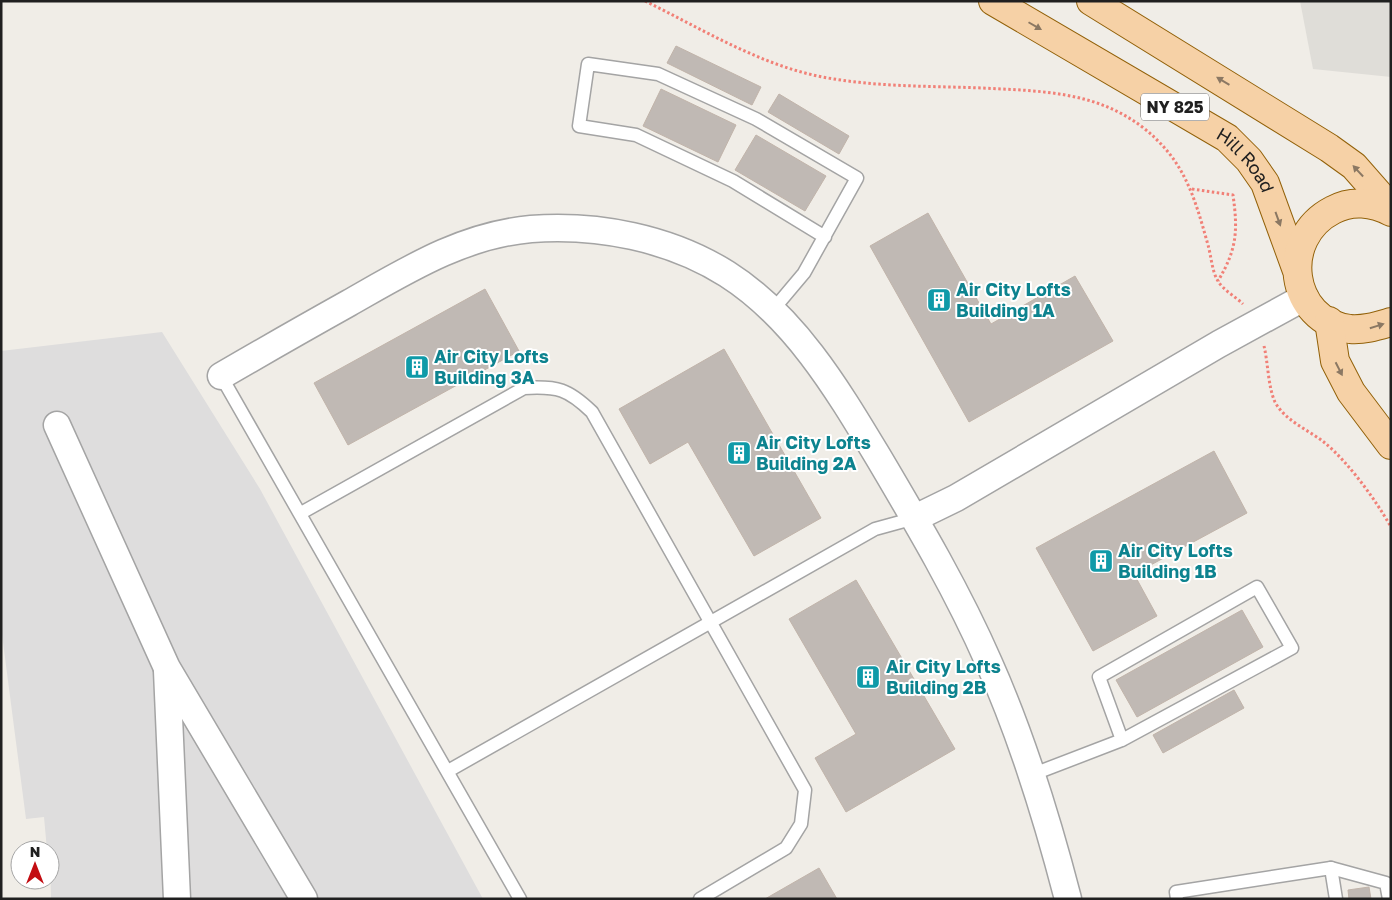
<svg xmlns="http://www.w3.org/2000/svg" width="1392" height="900" font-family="'Golos Text',sans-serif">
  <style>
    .residential { fill: #dedddd }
    .airport { fill: #dfddd8 }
    .building { fill: #c0b9b4; stroke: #c1b4aa }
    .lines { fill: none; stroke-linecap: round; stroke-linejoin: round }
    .lane-casing { stroke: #a4a4a4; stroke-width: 15 }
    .street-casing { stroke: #a4a4a4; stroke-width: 29 }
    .primary-casing { stroke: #926109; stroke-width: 30 }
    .path { stroke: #f18077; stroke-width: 3; stroke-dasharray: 2.5 2.5; stroke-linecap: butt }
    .lane { stroke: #fff; stroke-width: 12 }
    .street { stroke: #fff; stroke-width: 26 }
    .primary { stroke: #f6d1a6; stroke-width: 28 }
    .oneway { fill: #8b7863 }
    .labels { text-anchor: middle; stroke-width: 4; stroke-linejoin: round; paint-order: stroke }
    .shield { fill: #fff; stroke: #636363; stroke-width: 1 }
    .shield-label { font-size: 16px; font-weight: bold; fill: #202020 }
    .street-label { font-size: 18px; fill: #202020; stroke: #fff }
    .culture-label { font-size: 18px; font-weight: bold; fill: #0d838f; stroke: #fff; text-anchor: start }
  </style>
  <rect width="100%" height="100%" fill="#f0ede7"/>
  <polygon class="residential" points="162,332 260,489 483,899 51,899 50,850 47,850 44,817 26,819 1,627 1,351"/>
  <polygon class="airport" points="1300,1 1391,1 1391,77 1313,69"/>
  <g class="building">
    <polygon points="676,46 761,87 752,105 667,63"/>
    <polygon points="661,89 736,125 718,162 643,126"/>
    <polygon points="779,94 849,136 839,154 768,112"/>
    <polygon points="756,135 826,176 805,211 735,170"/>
    <polygon points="928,213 991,324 1075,276 1113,341 969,422 870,246"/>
    <polygon points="485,289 519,351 348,445 314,383"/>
    <polygon points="724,349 821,518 754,556 688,442 650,464 619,409"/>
    <polygon points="1214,451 1247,513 1134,574 1157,616 1093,651 1036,548"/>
    <polygon points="856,580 955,749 846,812 815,758 856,734 789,619"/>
    <polygon points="1242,610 1263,647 1137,717 1116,680"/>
    <polygon points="1234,690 1244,708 1163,753 1153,735"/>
    <polygon points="819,868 837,899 765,899"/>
    <polygon points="1369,887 1371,899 1349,899 1348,890"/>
  </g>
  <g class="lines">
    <defs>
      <g id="lane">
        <polyline points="772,311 804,273 857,178 756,119 658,74 588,64 579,126 636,135 733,181 825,237"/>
        <polyline points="221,376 520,899"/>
        <path d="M 301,513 L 524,388 C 558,386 568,389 592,412 L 805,790 L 801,824 L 786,848 L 700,899"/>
        <polyline points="448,771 875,529 915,518"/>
        <polyline points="1031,775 1122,740 1292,648 1257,587 1099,677 1122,740"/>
        <polyline points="1331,868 1386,883 1389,899"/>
        <polyline points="1177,899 1176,892 1331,868 1336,899"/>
      </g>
      <g id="street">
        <path d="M 221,376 C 264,351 306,327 349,303 C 407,270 463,235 531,229 C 598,224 670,238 727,274 C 796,318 839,392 880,460 C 919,526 958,592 989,663 C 1023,739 1047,818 1068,899"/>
        <polyline points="57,425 167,668 304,899"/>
        <polyline points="915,518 956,498 1219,344 1305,297"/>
        <polyline points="167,671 177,899"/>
      </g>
      <g id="primary">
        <path id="s1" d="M 993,1 L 1227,138 L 1249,160 L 1265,183 L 1296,268"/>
        <polyline points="1091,1 1329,148 1354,166 1391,208"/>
        <path d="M 1391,212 C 1373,202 1351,200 1333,210 C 1278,238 1289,321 1350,329 C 1365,330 1377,326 1391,322"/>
        <polyline points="1329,321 1335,361 1351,392 1391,445"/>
      </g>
    </defs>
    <use href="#lane" class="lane-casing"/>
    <use href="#street" class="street-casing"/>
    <use href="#primary" class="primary-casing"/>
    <g class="path">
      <path d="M 645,1 C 704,30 763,67 828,78 C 879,87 931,86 983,88 C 1039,91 1094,91 1141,126 C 1184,159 1194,195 1208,245 C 1211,255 1212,272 1218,281 C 1223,290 1236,297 1243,304"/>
      <path d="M 1192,189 L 1233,195 C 1238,231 1237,249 1218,281"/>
      <path d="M 1264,346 C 1268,362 1268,387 1275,402 C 1285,421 1309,430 1325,443 C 1349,463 1375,499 1391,527"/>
    </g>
    <use href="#lane" class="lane"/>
    <use href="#street" class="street"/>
    <use href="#primary" class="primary"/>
  </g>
  <defs><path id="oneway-solid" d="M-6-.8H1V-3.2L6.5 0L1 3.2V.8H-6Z" transform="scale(1.25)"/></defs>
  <g class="oneway">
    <use href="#oneway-solid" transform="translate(1035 26) rotate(30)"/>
    <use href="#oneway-solid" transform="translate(1223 81) rotate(-149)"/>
    <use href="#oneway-solid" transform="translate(1358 171) rotate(-133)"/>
    <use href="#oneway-solid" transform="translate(1278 219) rotate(70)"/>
    <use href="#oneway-solid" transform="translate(1377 326) rotate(-17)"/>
    <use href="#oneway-solid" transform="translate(1339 369) rotate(63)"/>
  </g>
  <defs>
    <symbol id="building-square" viewBox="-11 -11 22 22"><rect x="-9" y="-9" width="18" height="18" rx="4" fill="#0f9aa8" stroke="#fff"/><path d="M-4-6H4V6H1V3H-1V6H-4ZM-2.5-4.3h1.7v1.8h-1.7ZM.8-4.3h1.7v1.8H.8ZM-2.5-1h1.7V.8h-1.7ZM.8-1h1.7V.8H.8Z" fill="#fff"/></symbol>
  </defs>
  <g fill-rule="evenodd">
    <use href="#building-square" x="925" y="286" width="28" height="28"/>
    <use href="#building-square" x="403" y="353" width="28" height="28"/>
    <use href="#building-square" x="725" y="439" width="28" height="28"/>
    <use href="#building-square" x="1087" y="547" width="28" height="28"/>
    <use href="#building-square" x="854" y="663" width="28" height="28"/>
  </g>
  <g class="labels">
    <rect class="shield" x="1141" y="93.5" width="68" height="27" rx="4"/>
    <g class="shield-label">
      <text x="1175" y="113">NY 825</text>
    </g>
    <g class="street-label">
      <text dy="6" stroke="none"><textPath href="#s1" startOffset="300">Hill Road</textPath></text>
    </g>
    <g class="culture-label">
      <text x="956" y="296">Air City Lofts<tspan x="956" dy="21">Building 1A</tspan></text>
      <text x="434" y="363">Air City Lofts<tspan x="434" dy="21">Building 3A</tspan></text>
      <text x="756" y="449">Air City Lofts<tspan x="756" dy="21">Building 2A</tspan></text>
      <text x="1118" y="557">Air City Lofts<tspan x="1118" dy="21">Building 1B</tspan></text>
      <text x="886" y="673">Air City Lofts<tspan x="886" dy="21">Building 2B</tspan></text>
    </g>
  </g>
  <rect width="1392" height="900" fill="none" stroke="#202020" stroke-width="5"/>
  <g transform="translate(35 865)"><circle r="24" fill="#ffffff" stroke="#a6a6a6"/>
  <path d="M0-4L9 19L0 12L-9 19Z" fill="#c30d12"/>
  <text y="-8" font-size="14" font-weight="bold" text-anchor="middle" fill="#202020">N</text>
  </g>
</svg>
